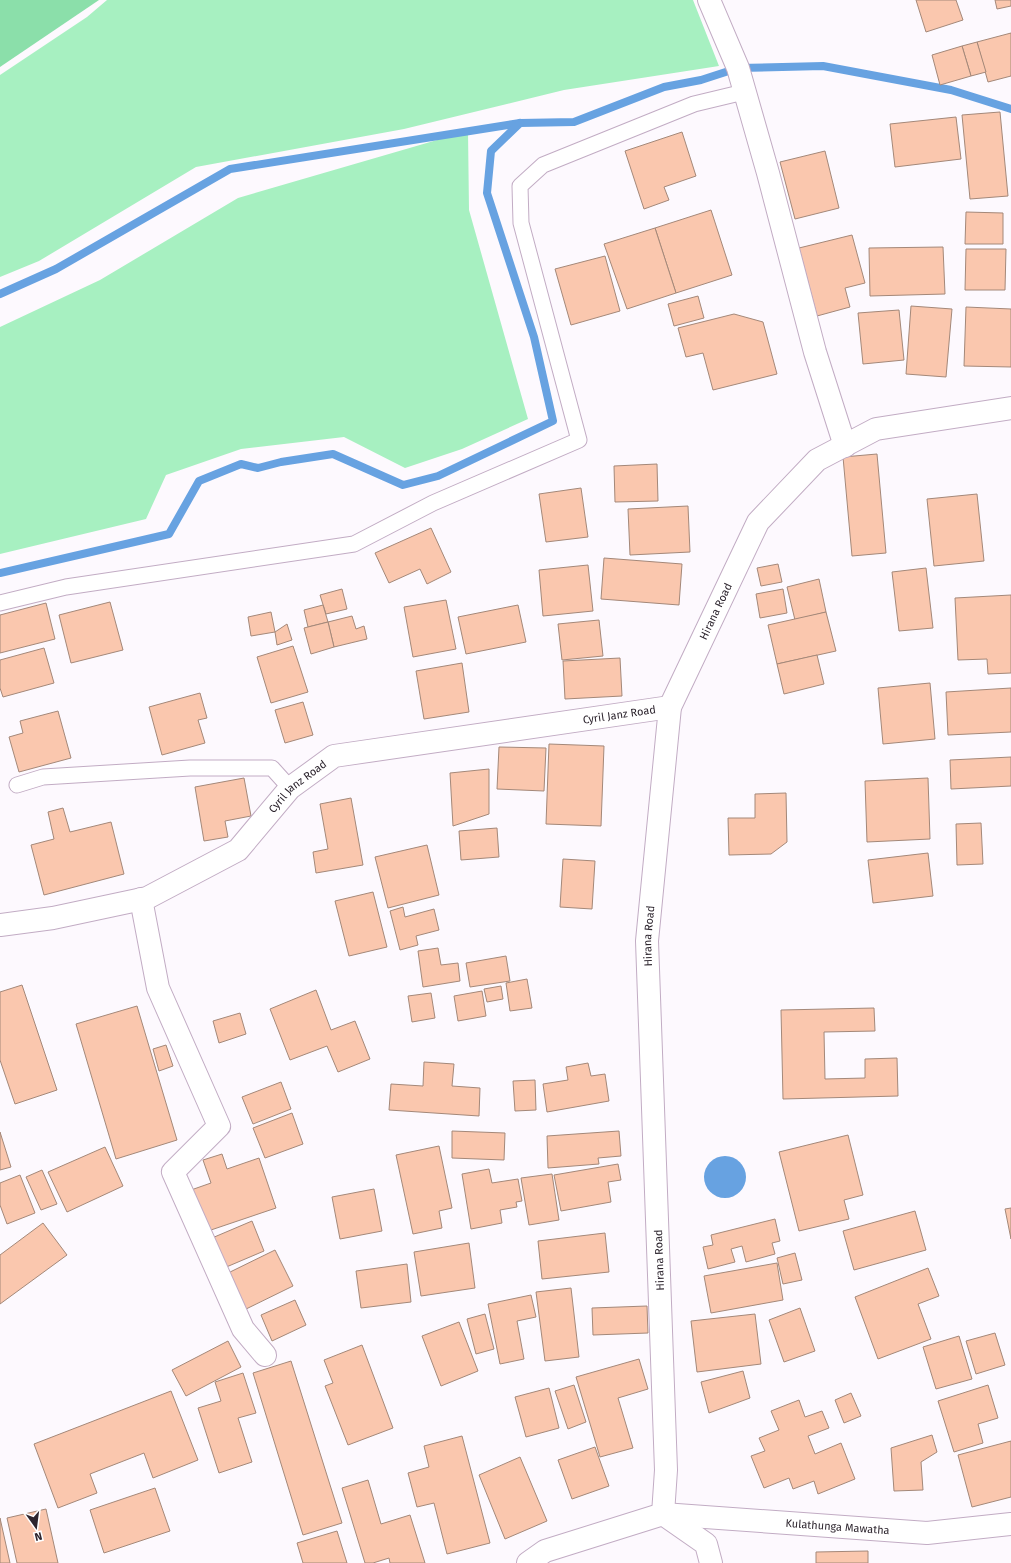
<svg xmlns="http://www.w3.org/2000/svg" width="1011" height="1563" font-family="'Fira Sans',sans-serif">
  <style>
    .green { fill: #a7f0c1 }
    .forest { fill: #8bdfaa }
    .water { fill: #67a2e1 }
    .lines { fill: none; stroke-linecap: round; stroke-linejoin: round }
    .stream { stroke: #67a2e1; stroke-width: 8 }
    .building { fill: #fac7ae; stroke: #a48879 }
    .service-casing { stroke: #c2acc4; stroke-width: 17 }
    .minor-casing { stroke: #c2acc4; stroke-width: 24 }
    .tertiary-casing { stroke: #c2acc4; stroke-width: 24 }
    .service { stroke: #fff; stroke-width: 15 }
    .minor { stroke: #fff; stroke-width: 22 }
    .tertiary { stroke: #fff; stroke-width: 22 }
    .labels { text-anchor: middle; stroke-width: 3.5; stroke-linejoin: round; paint-order: stroke }
    .street-label { font-size: 11px; fill: #2d252e; stroke: #fff }
  </style>
  <rect width="100%" height="100%" fill="#fdf9fe"/>
  <g class="green">
    <polygon points="107,0 693,0 719,66 564,90 404,129 196,167 39,261 0,277 0,75 87,17"/>
    <polygon points="468,131 469,210 528,419 462,449 405,468 344,437 241,449 166,475 146,519 0,554 0,327 100,280 238,198"/>
  </g>
  <polygon class="forest" points="0,0 99,0 0,67"/>
  <circle class="water" cx="725" cy="1177" r="21"/>
  <g class="lines">
    <g class="stream">
      <polyline points="0,294 56,269 230,169 520,123 574,122 664,87 701,80 738,68 823,66 951,90 1011,109"/>
      <polyline points="0,573 169,534 199,481 241,464 258,468 281,462 333,454 403,485 438,476 553,421 534,337 487,193 491,151 520,123"/>
    </g>
  </g>
  <g class="building">
    <polygon points="916,0 956,0 963,20 926,32"/>
    <polygon points="995,0 1011,0 1011,6 997,9"/>
    <polygon points="1011,33 1011,76 988,82 977,42"/>
    <polygon points="977,42 986,72 971,76 962,46"/>
    <polygon points="962,46 971,76 940,85 932,55"/>
    <polygon points="1000,112 1008,196 970,199 962,115"/>
    <polygon points="956,117 961,159 895,167 890,124"/>
    <polygon points="682,132 696,176 664,187 669,200 644,209 625,151"/>
    <polygon points="825,151 839,208 795,219 780,162"/>
    <polygon points="711,210 732,275 676,293 655,228"/>
    <polygon points="966,212 1003,213 1003,244 965,244"/>
    <polygon points="655,228 676,293 627,309 604,244"/>
    <polygon points="852,235 865,283 845,288 850,307 817,316 799,248"/>
    <polygon points="943,247 945,294 870,296 869,248"/>
    <polygon points="966,249 1006,249 1005,290 965,290"/>
    <polygon points="605,256 620,311 571,325 555,269"/>
    <polygon points="698,296 704,318 674,326 668,304"/>
    <polygon points="911,306 952,309 946,377 906,374"/>
    <polygon points="966,307 1011,309 1011,367 964,366"/>
    <polygon points="899,310 904,360 863,364 858,313"/>
    <polygon points="734,314 763,322 777,374 713,390 703,353 686,357 678,328"/>
    <polygon points="877,454 886,553 852,556 843,457"/>
    <polygon points="657,464 658,501 615,502 614,466"/>
    <polygon points="581,488 588,537 546,542 539,494"/>
    <polygon points="977,494 984,561 934,566 927,499"/>
    <polygon points="688,506 690,552 630,555 628,509"/>
    <polygon points="431,528 451,572 427,584 420,569 389,583 375,553"/>
    <polygon points="604,558 682,564 679,605 601,599"/>
    <polygon points="778,564 782,582 761,586 757,568"/>
    <polygon points="588,565 593,611 543,616 539,570"/>
    <polygon points="926,568 933,628 899,631 892,572"/>
    <polygon points="819,579 826,612 795,620 787,587"/>
    <polygon points="342,589 347,609 326,614 320,595"/>
    <polygon points="783,589 787,613 760,618 756,594"/>
    <polygon points="1011,595 1011,673 988,674 987,659 958,660 955,598"/>
    <polygon points="446,600 456,649 413,657 404,607"/>
    <polygon points="110,602 123,650 71,663 59,615"/>
    <polygon points="46,603 55,639 0,653 0,615"/>
    <polygon points="323,605 328,622 308,627 304,610"/>
    <polygon points="518,605 526,642 466,654 458,617"/>
    <polygon points="271,612 275,632 251,636 248,617"/>
    <polygon points="826,612 836,651 777,664 768,625"/>
    <polygon points="352,616 356,629 364,626 367,639 334,647 328,622"/>
    <polygon points="599,620 603,656 562,660 558,624"/>
    <polygon points="328,622 334,647 311,654 304,628"/>
    <polygon points="287,624 292,640 277,645 275,632"/>
    <polygon points="293,646 308,692 271,703 257,657"/>
    <polygon points="44,648 54,683 3,697 0,688 0,660"/>
    <polygon points="817,655 824,684 784,694 777,664"/>
    <polygon points="620,658 622,696 565,699 563,661"/>
    <polygon points="462,663 469,712 424,719 416,671"/>
    <polygon points="930,683 935,739 883,744 878,688"/>
    <polygon points="1011,688 1011,732 948,735 946,692"/>
    <polygon points="200,693 207,718 198,720 205,743 162,755 149,707"/>
    <polygon points="303,702 313,735 285,743 275,710"/>
    <polygon points="58,711 71,758 19,772 9,737 23,733 20,721"/>
    <polygon points="549,744 604,746 601,826 546,824"/>
    <polygon points="499,747 546,748 544,791 497,789"/>
    <polygon points="1011,757 1011,786 951,789 950,760"/>
    <polygon points="489,769 489,814 453,826 450,773"/>
    <polygon points="244,778 251,816 225,821 228,837 204,841 195,787"/>
    <polygon points="928,778 930,839 867,842 865,781"/>
    <polygon points="786,793 787,842 771,854 729,855 728,818 755,818 755,794"/>
    <polygon points="351,798 363,865 316,873 313,852 328,849 320,804"/>
    <polygon points="63,808 70,832 111,822 124,874 44,895 31,845 54,839 48,812"/>
    <polygon points="981,823 983,864 957,865 956,824"/>
    <polygon points="497,828 499,857 461,860 459,831"/>
    <polygon points="427,845 439,895 388,908 375,857"/>
    <polygon points="928,853 933,896 873,903 868,860"/>
    <polygon points="563,859 595,861 592,909 560,907"/>
    <polygon points="373,892 387,947 349,956 335,901"/>
    <polygon points="403,907 405,917 434,909 439,930 416,936 418,945 400,950 390,911"/>
    <polygon points="438,948 441,965 458,963 460,981 423,987 418,951"/>
    <polygon points="506,956 510,981 470,987 466,963"/>
    <polygon points="527,979 532,1008 510,1011 506,983"/>
    <polygon points="22,985 57,1090 15,1104 0,1060 0,992"/>
    <polygon points="501,986 503,999 487,1002 484,989"/>
    <polygon points="316,990 331,1030 355,1021 370,1059 338,1072 327,1046 290,1060 270,1009"/>
    <polygon points="482,991 486,1016 458,1021 454,996"/>
    <polygon points="431,993 435,1018 412,1022 408,996"/>
    <polygon points="137,1006 177,1140 116,1159 76,1024"/>
    <polygon points="874,1008 875,1031 824,1032 825,1079 865,1078 865,1059 897,1058 898,1096 783,1099 781,1010"/>
    <polygon points="240,1013 246,1034 219,1043 213,1021"/>
    <polygon points="166,1045 173,1066 159,1071 153,1049"/>
    <polygon points="424,1062 454,1064 452,1086 480,1088 479,1116 389,1110 391,1084 423,1086"/>
    <polygon points="588,1063 591,1076 605,1074 609,1101 547,1112 543,1084 568,1080 566,1067"/>
    <polygon points="535,1080 536,1110 515,1111 513,1081"/>
    <polygon points="281,1082 291,1109 253,1124 242,1097"/>
    <polygon points="292,1113 303,1144 265,1158 253,1128"/>
    <polygon points="452,1131 505,1133 504,1160 452,1158"/>
    <polygon points="619,1131 621,1156 598,1158 599,1164 548,1168 547,1136"/>
    <polygon points="0,1132 11,1167 0,1170"/>
    <polygon points="848,1135 863,1195 844,1200 849,1219 799,1231 779,1152"/>
    <polygon points="439,1146 452,1208 439,1211 442,1228 413,1234 396,1155"/>
    <polygon points="105,1147 123,1186 67,1212 48,1172"/>
    <polygon points="222,1154 227,1169 259,1158 276,1208 205,1232 191,1190 211,1183 203,1160"/>
    <polygon points="618,1164 621,1180 608,1182 611,1202 561,1211 554,1175"/>
    <polygon points="489,1169 492,1183 518,1179 522,1201 516,1202 517,1207 500,1210 502,1223 471,1229 462,1174"/>
    <polygon points="42,1170 57,1204 41,1210 26,1177"/>
    <polygon points="552,1174 559,1220 529,1225 521,1178"/>
    <polygon points="20,1175 35,1213 7,1224 0,1205 0,1183"/>
    <polygon points="374,1189 382,1231 340,1239 332,1197"/>
    <polygon points="1011,1208 1011,1239 1005,1209"/>
    <polygon points="915,1211 926,1250 854,1270 843,1231"/>
    <polygon points="775,1219 780,1241 772,1243 775,1254 746,1262 742,1246 731,1249 735,1262 708,1269 703,1247 713,1245 711,1235"/>
    <polygon points="252,1221 264,1251 224,1268 212,1238"/>
    <polygon points="43,1223 67,1255 0,1304 0,1255"/>
    <polygon points="605,1233 609,1272 542,1279 538,1241"/>
    <polygon points="469,1243 475,1288 421,1296 414,1252"/>
    <polygon points="275,1250 293,1286 242,1311 224,1275"/>
    <polygon points="795,1253 802,1280 783,1284 777,1258"/>
    <polygon points="777,1263 783,1300 711,1313 704,1276"/>
    <polygon points="407,1264 411,1302 361,1308 356,1271"/>
    <polygon points="928,1268 939,1296 918,1304 931,1339 878,1359 855,1297"/>
    <polygon points="571,1288 579,1357 545,1361 536,1292"/>
    <polygon points="531,1295 536,1317 517,1321 524,1359 500,1364 488,1304"/>
    <polygon points="295,1300 306,1325 272,1341 261,1315"/>
    <polygon points="647,1306 648,1333 593,1335 592,1308"/>
    <polygon points="800,1308 815,1351 784,1362 769,1320"/>
    <polygon points="485,1314 494,1349 476,1354 467,1319"/>
    <polygon points="755,1314 761,1364 697,1372 691,1321"/>
    <polygon points="459,1322 478,1371 441,1386 422,1336"/>
    <polygon points="995,1333 1005,1365 976,1374 966,1341"/>
    <polygon points="959,1336 972,1379 936,1389 923,1347"/>
    <polygon points="228,1341 241,1367 186,1396 172,1370"/>
    <polygon points="362,1345 393,1428 348,1445 325,1386 333,1383 324,1360"/>
    <polygon points="639,1359 648,1389 618,1398 633,1448 600,1457 576,1377"/>
    <polygon points="291,1361 342,1523 303,1535 253,1373"/>
    <polygon points="743,1371 750,1398 709,1413 701,1382"/>
    <polygon points="243,1373 256,1413 238,1418 252,1462 219,1473 198,1408 221,1401 215,1382"/>
    <polygon points="574,1385 586,1422 568,1429 555,1391"/>
    <polygon points="988,1385 998,1418 978,1424 983,1443 954,1452 938,1401"/>
    <polygon points="549,1388 559,1428 526,1437 515,1397"/>
    <polygon points="171,1391 198,1460 153,1478 144,1453 90,1474 97,1493 58,1508 34,1444"/>
    <polygon points="851,1393 861,1416 844,1423 835,1400"/>
    <polygon points="799,1400 805,1417 822,1411 829,1428 808,1436 815,1454 841,1443 855,1479 818,1494 814,1481 793,1489 789,1478 764,1488 751,1456 765,1451 759,1438 779,1430 771,1411"/>
    <polygon points="932,1435 937,1452 921,1462 923,1490 894,1491 891,1448"/>
    <polygon points="462,1436 490,1543 447,1554 434,1503 417,1507 408,1473 429,1467 424,1446"/>
    <polygon points="1011,1441 1011,1497 972,1507 958,1455"/>
    <polygon points="595,1447 609,1486 572,1499 558,1460"/>
    <polygon points="520,1457 547,1521 505,1539 479,1475"/>
    <polygon points="368,1480 381,1524 410,1515 425,1563 390,1563 389,1558 373,1563 365,1563 342,1488"/>
    <polygon points="155,1488 170,1531 104,1553 90,1510"/>
    <polygon points="46,1509 58,1563 17,1563 7,1518"/>
    <polygon points="0,1518 10,1563 0,1563"/>
    <polygon points="337,1531 347,1563 303,1563 297,1543"/>
    <polygon points="868,1551 868,1563 816,1563 816,1552"/>
  </g>
  <g class="lines">
    <defs>
      <g id="service">
        <polyline points="0,603 66,587 354,544 433,503 579,440 521,223 520,186 543,165 694,104 744,92"/>
        <polyline points="17,785 43,777 190,768 272,768 290,788"/>
      </g>
      <g id="minor">
        <polyline points="709,0 738,68 768,173 815,352 845,446"/>
        <polyline points="141,899 158,988 219,1126 173,1172 243,1329 265,1355"/>
        <path id="s1" d="M 0,925 L 53,918 L 147,898 L 238,850 L 290,788 L 334,756 L 670,707"/>
        <path id="s2" d="M 663,1514 L 927,1533 L 1011,1524"/>
        <polyline points="663,1514 706,1544 711,1563"/>
      </g>
      <g id="tertiary">
        <path id="s3" d="M 528,1563 L 545,1551 L 663,1514 L 666,1470 L 647,941 L 670,707 L 758,522 L 817,460 L 876,429 L 1011,408"/>
      </g>
    </defs>
    <use href="#service" class="service-casing"/>
    <use href="#minor" class="minor-casing"/>
    <use href="#tertiary" class="tertiary-casing"/>
    <use href="#service" class="service"/>
    <use href="#minor" class="minor"/>
    <use href="#tertiary" class="tertiary"/>
  </g>
  <g class="labels">
    <g class="street-label">
      <text dy="4" stroke="none"><textPath href="#s3" startOffset="1059">Hirana Road</textPath></text>
      <text dy="4" stroke="none"><textPath href="#s1" startOffset="676">Cyril Janz Road</textPath></text>
      <text dy="4" stroke="none"><textPath href="#s1" startOffset="340">Cyril Janz Road</textPath></text>
      <text dy="4" stroke="none"><textPath href="#s3" startOffset="723">Hirana Road</textPath></text>
      <text transform="translate(659 1260) rotate(-92)" y="4">Hirana Road</text>
      <text dy="4" stroke="none"><textPath href="#s2" startOffset="175">Kulathunga Mawatha</textPath></text>
    </g>
  </g>
  <g transform="translate(36 1527) rotate(166)" stroke="#ffffff" stroke-width="3" paint-order="stroke">
  <path d="M0-3L7 15L0 10L-7 15Z" fill="#2d252e"/>
  <text y="-6" font-size="11" font-weight="bold" text-anchor="middle" fill="#2d252e">N</text>
  </g>
</svg>
